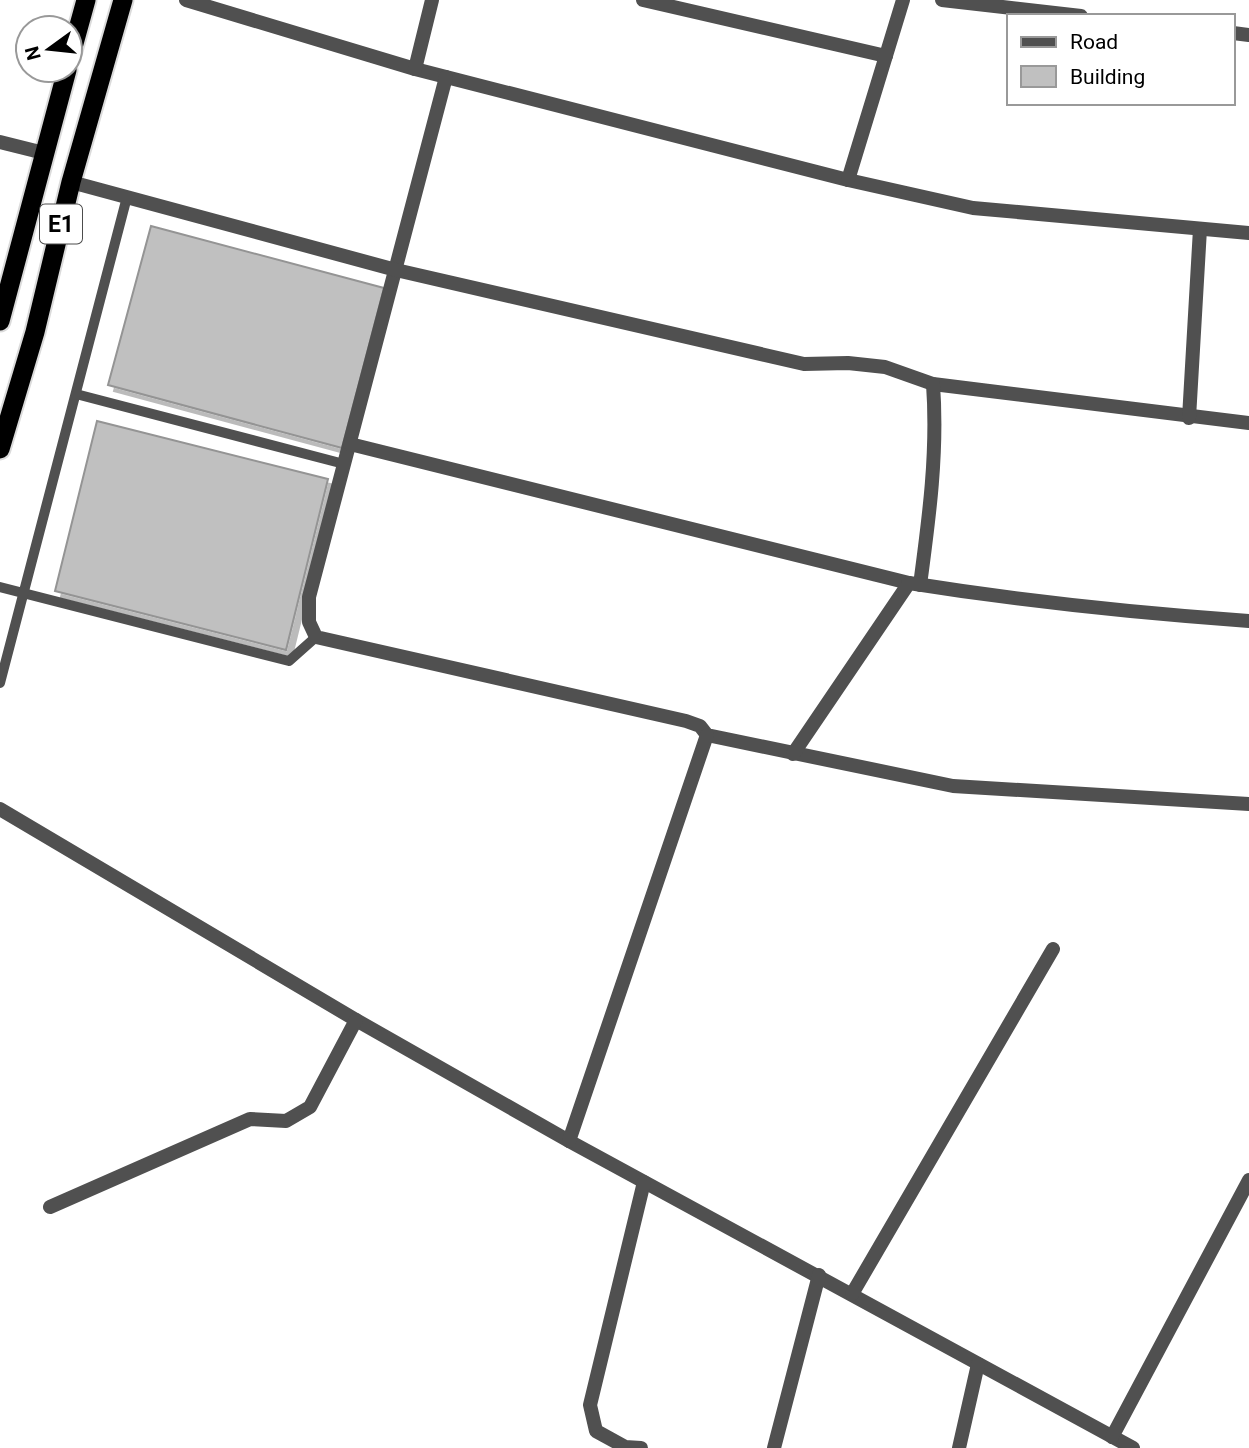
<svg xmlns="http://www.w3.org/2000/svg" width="1249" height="1448" font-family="Roboto,sans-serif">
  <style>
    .building { fill: #c0c0c0; stroke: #949494; stroke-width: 2; filter: url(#shadow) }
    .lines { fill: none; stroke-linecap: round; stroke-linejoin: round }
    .trunk-casing { stroke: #dbdbdb; stroke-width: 23 }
    .service { stroke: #505050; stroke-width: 10 }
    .minor { stroke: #505050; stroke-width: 14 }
    .trunk { stroke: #000; stroke-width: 19 }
    .labels { text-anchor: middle; stroke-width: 5; stroke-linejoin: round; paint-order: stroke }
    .shield { fill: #fff; stroke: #4c4c4c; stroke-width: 2 }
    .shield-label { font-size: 23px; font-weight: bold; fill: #000 }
  </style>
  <defs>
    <filter id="shadow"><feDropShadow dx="6" dy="6" stdDeviation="0" flood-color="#0004"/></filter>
  </defs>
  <rect width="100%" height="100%" fill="#fff"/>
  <g class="building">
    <polygon points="151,226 384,288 342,448 108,385"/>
    <polygon points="97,421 328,479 286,650 55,591"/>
  </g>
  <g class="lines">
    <defs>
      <g id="trunk">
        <polyline points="70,58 86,0"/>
        <polyline points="0,321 67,70"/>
        <polyline points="0,449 35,332 71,182 123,0"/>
      </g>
    </defs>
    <use href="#trunk" class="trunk-casing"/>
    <g class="service">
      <polyline points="76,394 344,464"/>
      <polyline points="0,587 289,661 316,637"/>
      <polyline points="0,683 127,197"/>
    </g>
    <g class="minor">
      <polyline points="186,0 415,69 848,180 973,208 1249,233"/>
      <polyline points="643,0 886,56"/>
      <polyline points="942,0 1081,16"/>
      <polyline points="1233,33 1249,35"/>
      <polyline points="415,69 432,0"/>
      <polyline points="446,77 309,597 309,622 316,637 686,721 700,726 707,735 953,786 1249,804"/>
      <polyline points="0,142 44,153"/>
      <polyline points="848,180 903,0"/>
      <polyline points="71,182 396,270 804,364 848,363 885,367 933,384 1249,423"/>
      <polyline points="1189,418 1200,229"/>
      <polyline points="350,444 909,583"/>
      <path d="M 920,585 C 929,518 938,452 933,384"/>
      <path d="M 793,754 L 909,583 C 1022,601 1135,613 1249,621"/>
      <polyline points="0,809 356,1020 569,1141 1133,1448"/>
      <polyline points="569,1141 707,735"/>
      <polyline points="50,1207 250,1119 286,1121 310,1107 356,1020"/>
      <polyline points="852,1294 1053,949"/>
      <polyline points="1112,1437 1249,1180"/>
      <polyline points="641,1448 625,1447 596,1431 590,1405 644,1182"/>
      <polyline points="774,1448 819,1275"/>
      <polyline points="959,1448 978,1364"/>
    </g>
    <use href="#trunk" class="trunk"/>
  </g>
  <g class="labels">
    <rect class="shield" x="40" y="204.5" width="42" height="39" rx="5"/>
    <g class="shield-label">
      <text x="61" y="232">E1</text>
    </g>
  </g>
  <rect x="1007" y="14" width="228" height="91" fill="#ffffff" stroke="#999999" stroke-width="2"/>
  <rect x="1021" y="37" width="35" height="10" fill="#505050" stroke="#999999" stroke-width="2"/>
  <text x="1070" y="49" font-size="21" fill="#000000">Road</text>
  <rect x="1021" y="66" width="35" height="21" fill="#c0c0c0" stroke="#999999" stroke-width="2"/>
  <text x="1070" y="84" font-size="21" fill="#000000">Building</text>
  <g transform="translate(49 49) rotate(255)"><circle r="33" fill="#ffffff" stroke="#999999" stroke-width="2"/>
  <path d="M0-5L12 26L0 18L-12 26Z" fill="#000000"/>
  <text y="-10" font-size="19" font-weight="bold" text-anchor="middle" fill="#000000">N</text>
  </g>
</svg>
